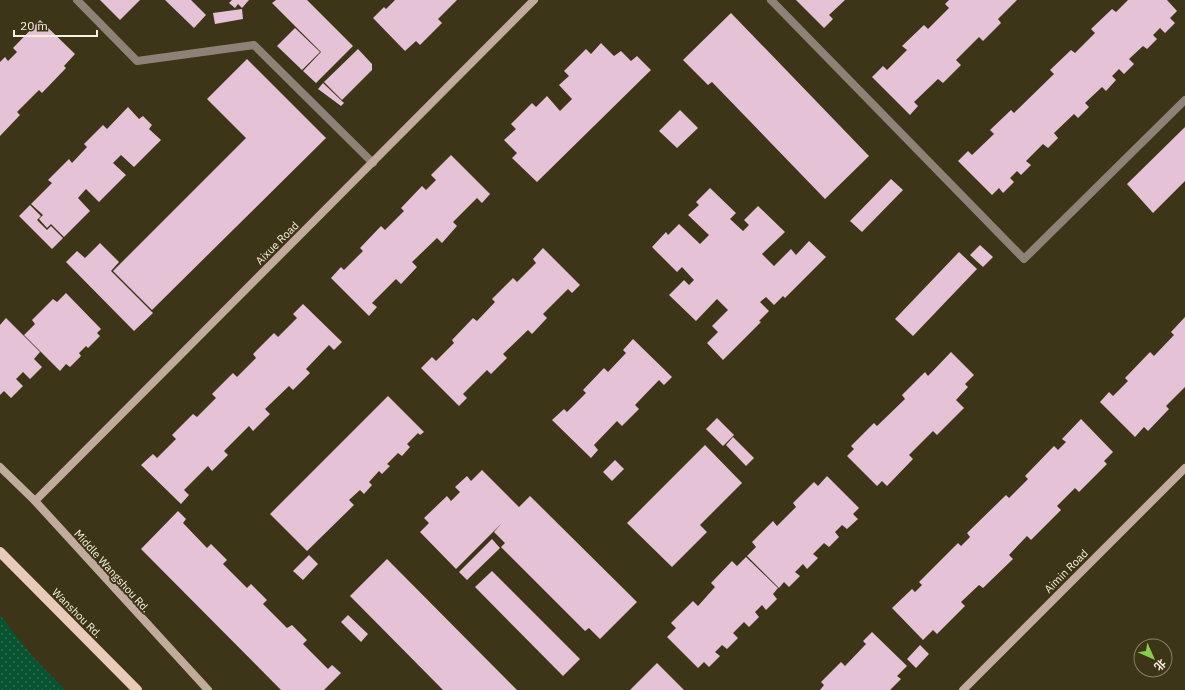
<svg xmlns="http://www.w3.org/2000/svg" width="1185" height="690" font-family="'IBM Plex Sans','Noto Sans SC',sans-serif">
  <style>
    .park { fill: url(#park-dots) }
    .building { fill: #e5c2d5 }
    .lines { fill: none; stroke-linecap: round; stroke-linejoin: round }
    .street { stroke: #8e8178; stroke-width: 8 }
    .secondary { stroke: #c1ab9d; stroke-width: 8 }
    .primary { stroke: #e8cbb9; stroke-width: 10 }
    .labels { text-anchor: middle; stroke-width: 4; stroke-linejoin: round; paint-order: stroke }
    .street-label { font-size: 11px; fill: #f7f2e0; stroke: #3d3517 }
  </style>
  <defs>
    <pattern id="park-dots" width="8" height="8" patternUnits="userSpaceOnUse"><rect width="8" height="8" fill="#085332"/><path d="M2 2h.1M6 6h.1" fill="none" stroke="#2d6c4f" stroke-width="1.8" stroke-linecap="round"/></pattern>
  </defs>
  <rect width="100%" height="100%" fill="#3d3517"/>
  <polygon class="park" points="0,615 32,656 65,690 0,690"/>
  <g class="building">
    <polygon points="100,0 140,0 120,20"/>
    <polygon points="165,0 191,0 206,15 194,28"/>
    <polygon points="232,0 249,0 242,8 238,4 235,8 229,3"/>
    <polygon points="276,0 307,0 353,46 316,83 303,71 321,52 272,3"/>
    <polygon points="395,0 457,0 438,19 442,23 420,45 416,41 405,51 373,18 384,7 386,9"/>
    <polygon points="796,0 845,0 829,15 833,19 824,28"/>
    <polygon points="949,0 1017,0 998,19 1001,23 983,41 979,37 956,60 961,65 943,83 938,79 914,102 918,106 910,115 872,77 883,66 887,70 907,50 902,46 924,25 928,29 949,8 945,4"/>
    <polygon points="1128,0 1167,0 1177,11 1170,18 1175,23 1165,33 1160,28 1153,35 1157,39 1147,49 1143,46 1129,59 1134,64 1124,74 1119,69 1112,76 1116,80 1106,91 1102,87 1085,103 1089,107 1078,118 1074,114 1054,133 1058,138 1048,148 1043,144 1026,161 1031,165 1021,175 1017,171 1010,178 1014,182 1003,193 999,188 992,195 958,161 968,151 972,155 994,134 990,130 1011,110 1014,113 1054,74 1050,70 1071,50 1075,53 1095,33 1091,29 1112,9 1116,12"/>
    <polygon points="242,9 243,19 215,24 213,13"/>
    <polygon points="731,13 869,156 825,199 712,82 708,85 683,60"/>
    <polygon points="40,20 75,54 64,66 66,68 42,93 39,90 17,112 20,115 0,136 0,62 5,57 8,61 17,52 13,48"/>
    <polygon points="295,28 320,52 302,70 277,46"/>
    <polygon points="601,43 614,56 621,51 631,61 637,56 651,70 537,182 512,158 517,153 504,140 516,129 511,124 532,103 536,107 547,96 560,111 572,99 559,85 569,76 564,71 586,49 591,54"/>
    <polygon points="358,49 372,64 372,70 342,100 324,82"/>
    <polygon points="247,59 326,138 152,310 113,271 246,138 207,99"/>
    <polygon points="323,83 344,103 341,106 318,89"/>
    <polygon points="128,107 139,119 143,116 152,125 149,129 161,140 134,167 121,155 113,163 126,175 99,202 86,189 78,198 90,211 64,237 51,224 47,228 39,219 43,215 31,204 52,183 48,180 69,159 72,163 87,147 84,144 103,125 107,129"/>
    <polygon points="680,110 698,128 677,148 659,131"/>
    <polygon points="1185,127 1185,181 1153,213 1127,184"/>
    <polygon points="451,155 490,194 482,203 477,198 453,222 457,226 442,243 437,238 412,262 417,267 401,284 396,279 372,303 377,307 369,316 331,278 341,267 344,270 363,251 360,248 381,226 385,230 404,211 401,208 422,186 426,190 436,180 431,175"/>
    <polygon points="891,179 903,190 862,232 850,221"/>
    <polygon points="710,188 736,213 730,219 743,231 749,225 744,220 758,206 785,232 762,254 774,266 791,249 796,255 809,241 826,257 785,298 783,296 774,305 766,297 760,302 769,311 759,321 761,322 723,360 707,343 718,332 712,326 728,310 717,299 696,321 669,295 684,280 689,285 694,280 682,267 677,272 652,247 666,232 668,235 679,224 700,244 709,235 688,215 699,205 696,202"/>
    <polygon points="30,205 41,216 37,220 47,230 51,226 63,238 52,249 19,216"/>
    <polygon points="100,243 119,262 111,271 153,313 134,331 66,262 77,251 85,258"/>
    <polygon points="980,245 993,257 983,267 970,255"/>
    <polygon points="543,248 580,285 572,293 568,289 543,314 547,318 532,334 528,330 503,354 507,358 491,374 487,370 463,394 467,398 459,406 421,368 432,357 436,361 454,343 452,340 473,318 477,321 495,302 492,299 513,278 517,282 536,263 533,259"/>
    <polygon points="959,252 977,269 913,336 895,319"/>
    <polygon points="66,293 101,329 97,333 100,336 88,348 86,346 79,353 81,356 70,367 66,364 60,371 24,335 35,324 32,320 53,299 57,302"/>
    <polygon points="303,304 342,342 334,350 329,345 306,369 310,373 293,390 289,386 265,409 270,414 253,431 249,426 224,451 228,455 212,471 208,466 184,490 189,495 181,504 141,465 153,454 157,458 176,439 172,435 193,414 197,417 216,398 212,394 233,373 237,377 256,358 253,354 274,333 278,337 297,318 293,314"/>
    <polygon points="1185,317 1185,387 1166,406 1169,409 1148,431 1144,427 1135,437 1100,402 1109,392 1113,396 1128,381 1125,378 1150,352 1154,356 1174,335 1171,332"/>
    <polygon points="6,318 40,352 34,359 42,367 30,379 23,372 16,379 23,386 11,398 4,391 0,395 0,325"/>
    <polygon points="633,339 672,377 664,385 659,380 635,405 639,409 622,426 617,421 594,445 598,450 591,458 552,420 564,409 567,412 586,393 583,390 604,368 608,372 626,353 623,350"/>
    <polygon points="951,352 974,375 965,384 968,387 956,400 964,408 937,435 933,431 909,455 913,459 887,486 882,481 877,486 847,456 854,449 851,446 874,423 877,426 905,399 902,395 925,372 928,376"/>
    <polygon points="388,396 424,432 420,435 418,433 407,444 410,447 402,456 398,453 387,464 390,466 382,474 379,471 369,482 372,485 364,494 360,490 349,500 354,505 307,551 270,514"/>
    <polygon points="717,418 734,435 723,446 706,429"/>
    <polygon points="1081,419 1113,452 1104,461 1107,464 1079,492 1075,488 1057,506 1061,510 1031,540 1027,536 1009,555 1013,559 983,588 979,585 961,602 965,606 937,634 933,630 923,640 892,608 912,589 915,592 922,585 919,582 958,543 961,546 970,537 967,533 1006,495 1009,498 1028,479 1025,476 1054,446 1058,450 1066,442 1062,439"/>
    <polygon points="733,437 754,458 746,466 726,445"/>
    <polygon points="705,445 742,483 700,525 707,532 672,567 627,523"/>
    <polygon points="615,460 624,469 612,481 603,472"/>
    <polygon points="482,470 519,507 530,496 637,602 600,639 589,628 585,631 501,547 505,543 494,532 502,523 456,569 420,532 429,523 424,518 447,496 451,501 460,492 455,487 467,476 471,481"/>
    <polygon points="827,476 859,508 853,514 858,519 847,529 842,525 835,532 839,537 829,547 824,543 813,554 818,558 807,569 803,564 795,572 800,576 789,587 784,582 779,588 747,556 756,547 752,542 773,521 777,526 796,507 793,503 814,482 818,486"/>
    <polygon points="178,511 186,519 183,523 207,548 211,544 227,560 223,564 247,588 251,584 267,600 263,604 287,628 292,625 307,640 303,644 328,669 332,665 341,673 324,690 281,690 141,549"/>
    <polygon points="492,539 500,548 467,580 459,572"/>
    <polygon points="309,555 318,564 303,580 293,571"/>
    <polygon points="746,557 778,588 773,594 777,599 766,610 762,605 755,612 759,617 749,627 744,622 733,633 738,638 727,649 722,645 715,652 720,656 709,667 704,662 698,668 667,637 676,628 671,623 693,601 698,606 715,587 711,583 732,561 737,566"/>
    <polygon points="387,559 517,690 443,690 350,596"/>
    <polygon points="492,571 580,659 563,676 475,587"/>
    <polygon points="348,615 368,634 361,642 341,622"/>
    <polygon points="872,632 907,666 897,676 901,679 890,690 820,690 824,685 821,682 841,662 845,666 866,644 863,641"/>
    <polygon points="920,645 929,654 916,668 907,659"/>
    <polygon points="657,663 684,690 630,690"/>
  </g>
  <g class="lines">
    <g class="street">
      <polyline points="77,0 137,61 254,45 373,163"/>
      <polyline points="771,0 1024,259 1185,100"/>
    </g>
    <g class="secondary">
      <polyline points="0,467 35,501 208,690"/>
      <polyline points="35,501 534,0"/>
      <polyline points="963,690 1185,468"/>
    </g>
    <polyline class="primary" points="0,552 137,690"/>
  </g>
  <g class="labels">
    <g class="street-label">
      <text transform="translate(277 243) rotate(-45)" y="4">Aixue Road</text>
      <text transform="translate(112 571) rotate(48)" y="4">Middle Wangshou Rd.</text>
      <text transform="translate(1066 571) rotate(-45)" y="4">Aimin Road</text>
      <text transform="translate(77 613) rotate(45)" y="4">Wanshou Rd.</text>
    </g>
  </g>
  <g transform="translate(1153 658) rotate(135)"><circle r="19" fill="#3d3517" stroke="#878167"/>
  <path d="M0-3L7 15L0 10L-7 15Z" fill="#87cf4a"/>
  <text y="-6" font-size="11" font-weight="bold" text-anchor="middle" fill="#f7f2e0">北</text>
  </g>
  <path d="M14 30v6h83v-6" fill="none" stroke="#f7f2e0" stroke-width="2"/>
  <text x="20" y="30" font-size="12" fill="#f7f2e0" stroke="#3d3517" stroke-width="3" paint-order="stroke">20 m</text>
</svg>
